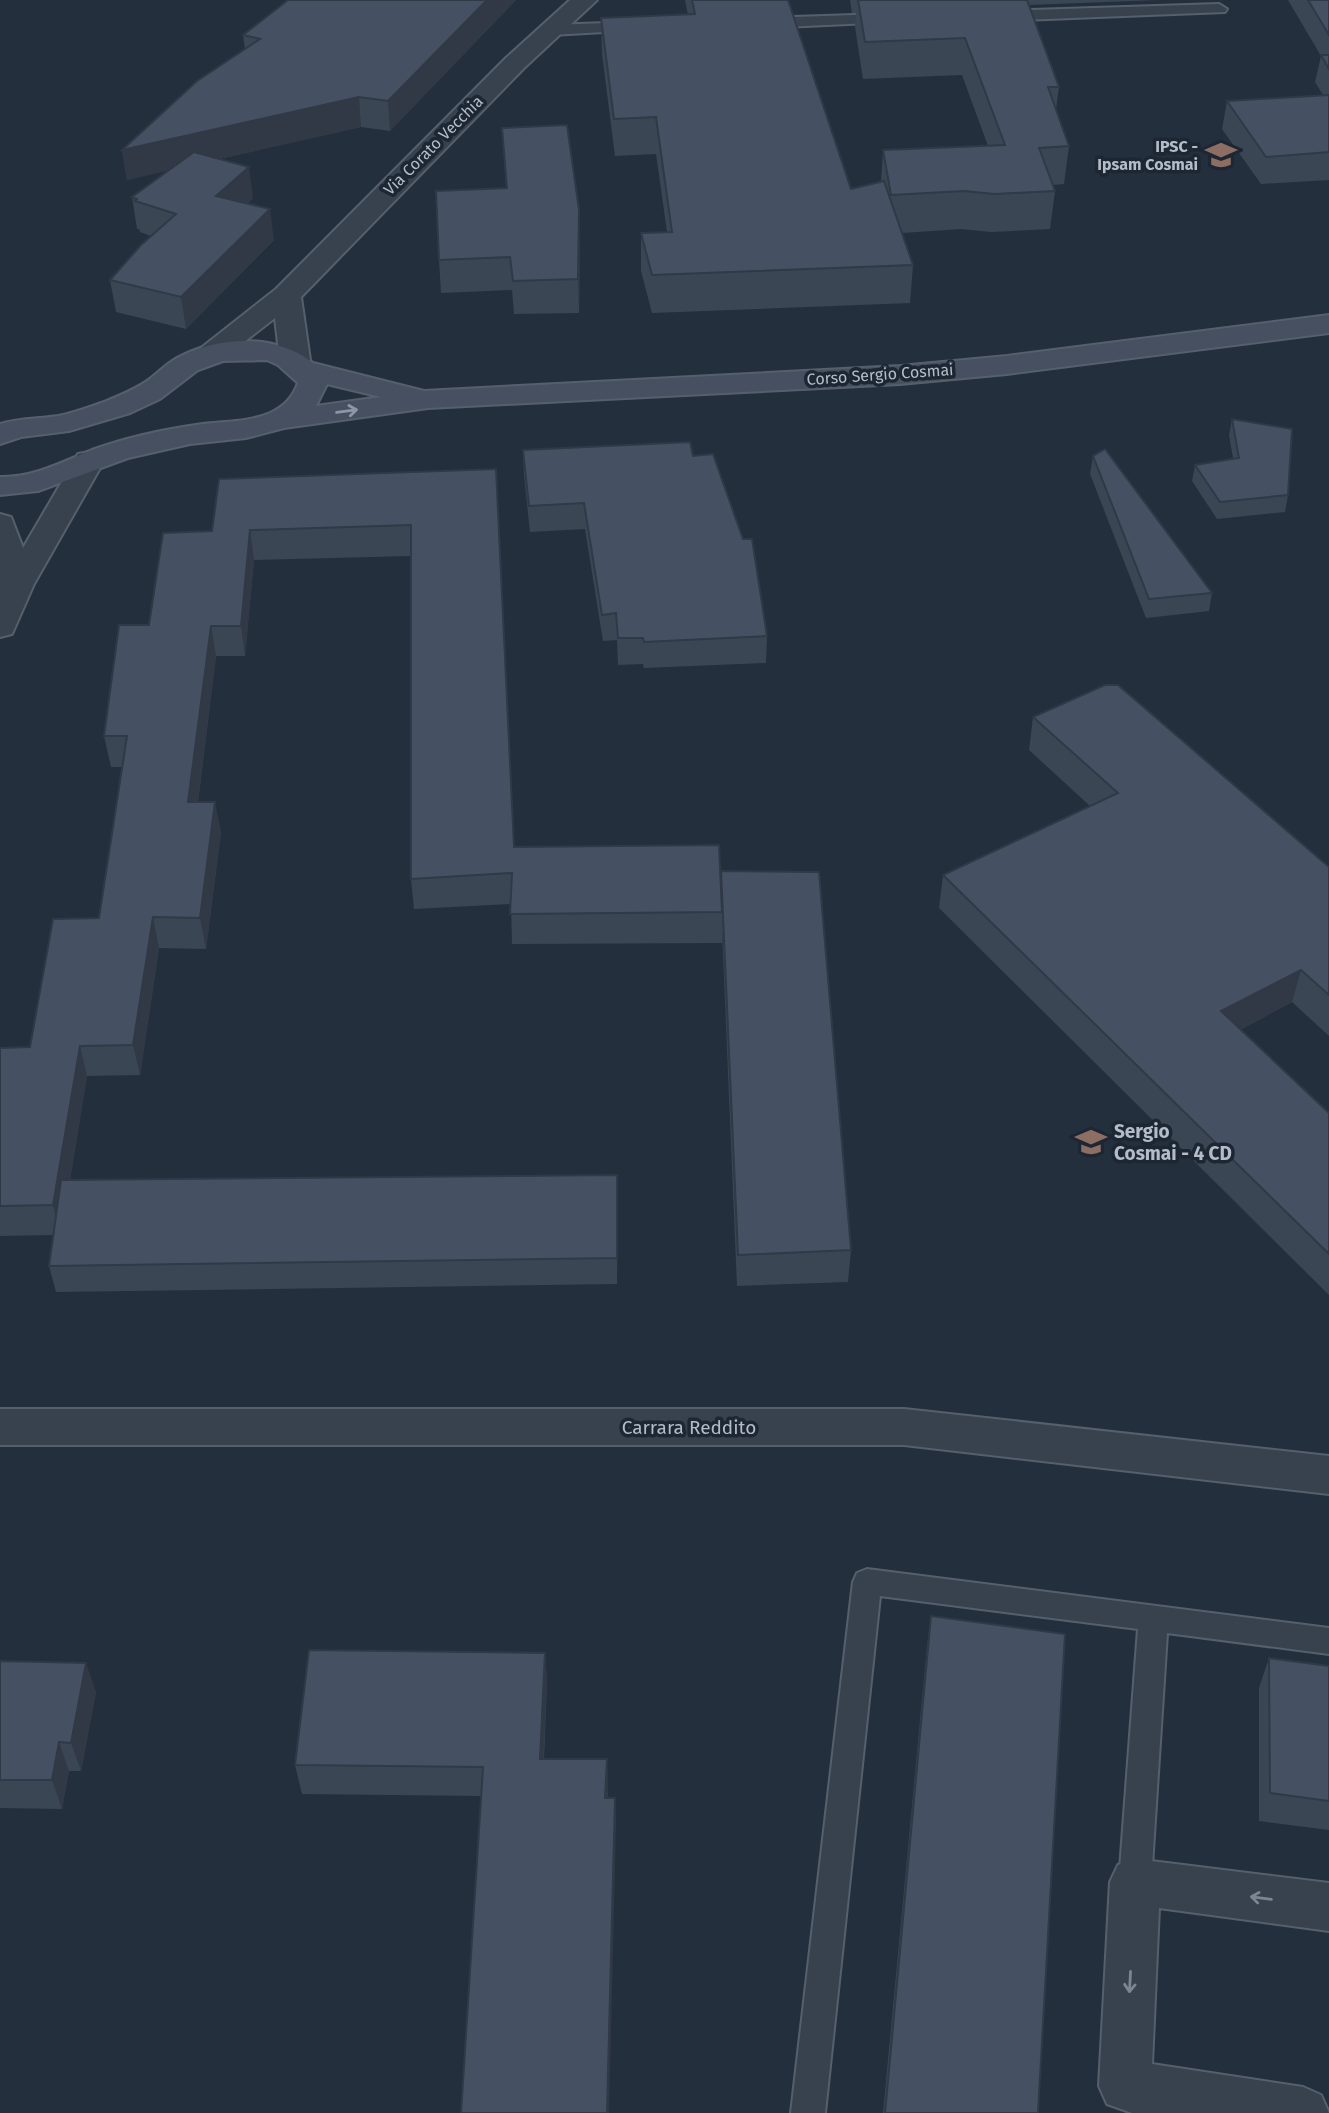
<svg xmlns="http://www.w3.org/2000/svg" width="1329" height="2113" font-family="'Fira Sans',sans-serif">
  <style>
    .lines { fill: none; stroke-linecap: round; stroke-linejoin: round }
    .service-casing { stroke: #565f6c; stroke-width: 4 }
    .minor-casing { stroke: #565f6c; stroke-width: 4 }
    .tertiary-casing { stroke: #565f6c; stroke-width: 4 }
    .secondary-casing { stroke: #565f6c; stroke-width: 4 }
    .service { fill: #38414e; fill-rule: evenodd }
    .minor { fill: #38414e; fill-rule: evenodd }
    .tertiary { fill: #38414e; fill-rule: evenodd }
    .secondary { fill: #465061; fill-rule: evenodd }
    .wall { fill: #3b4654 }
    .shaded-wall { fill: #303945 }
    .building { fill: #455162; stroke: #303945; stroke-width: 2 }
    .oneway { stroke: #8e96a5 }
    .oneway2 { stroke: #7c8592 }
    .labels { text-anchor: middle; stroke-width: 7; stroke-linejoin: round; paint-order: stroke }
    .far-street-label { font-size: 16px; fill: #b4bcc9; stroke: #1d2633 }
    .far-poi-label { font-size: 16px; font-weight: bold; fill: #b4bcc9; stroke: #1d2633; text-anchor: end }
    .poi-label { font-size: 19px; font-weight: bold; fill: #b4bcc9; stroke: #1d2633; text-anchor: start }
    .street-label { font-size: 19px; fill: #b4bcc9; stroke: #1d2633 }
  </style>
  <rect width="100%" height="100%" fill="#242f3e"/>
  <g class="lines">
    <defs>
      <g id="service">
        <polygon points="1219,4 1227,9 1225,12 1000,21 992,16 1000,11"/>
        <polygon points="886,14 894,19 892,22 762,28 754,23 762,18"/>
        <polygon points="634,22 642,27 640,30 551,35 543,30 551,25"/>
        <polygon points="867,1569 1329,1628 1329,1654 1167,1633 1151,1882 1146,1893 1135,1897 1124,1893 1119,1882 1138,1629 880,1596 825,2113 791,2113 853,1582 857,1573"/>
      </g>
      <g id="minor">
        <polygon points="570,0 597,0 524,68 301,297 310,360 305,366 295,369 285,366 280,360 275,318 221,360 211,363 201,360 196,354 201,348 276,289 506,58"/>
        <polygon points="1135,1859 1329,1883 1329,1931 1159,1908 1152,2064 1303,2087 1321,2095 1329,2113 1132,2113 1107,2104 1099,2086 1110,1882 1118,1865"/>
      </g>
      <g id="tertiary">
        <polygon points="89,452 100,454 104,461 34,584 12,634 0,637 0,514 11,517 23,548 74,461 78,454"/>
        <polygon points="0,1409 904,1409 1329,1456 1329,1494 904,1445 0,1445"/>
      </g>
      <path id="secondary" d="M 1329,315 L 1329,333 L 1007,374 L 900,384 L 428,408 L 284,428 L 246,438 L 190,444 L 128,458 L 38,491 L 0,495 L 0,477 C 33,478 62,462 92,450 C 125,438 161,430 196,425 C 221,421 247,423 270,413 C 284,407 293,397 298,383 L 278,365 L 267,360 L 223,361 L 198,370 L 160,399 L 130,413 L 69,431 L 21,437 L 0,444 L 0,424 C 19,418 38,419 58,416 C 74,413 89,407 104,402 C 119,396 134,390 147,381 C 157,374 166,364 177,358 C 218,336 275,333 313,363 L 424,391 L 900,366 L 1007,356 ZM 327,384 L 381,397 L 316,406 Z"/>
    </defs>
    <use href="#service" class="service-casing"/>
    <use href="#minor" class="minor-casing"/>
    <use href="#tertiary" class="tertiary-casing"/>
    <use href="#secondary" class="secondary-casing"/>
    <use href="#service" class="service"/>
    <use href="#minor" class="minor"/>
    <use href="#tertiary" class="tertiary"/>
    <use href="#secondary" class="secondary"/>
  </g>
  <g class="wall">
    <polygon points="288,0 516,0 390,131 361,127 219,159 253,198 247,204 274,240 186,329 116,312 110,280 151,236 140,232 139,229 137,229 132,197 169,170 127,180 122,150 245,50 243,35"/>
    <polygon points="685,0 788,0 851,189 881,182 883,150 988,146 962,75 863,79 855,27 856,13 852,13 850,0 1158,0 1029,5 1059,87 1056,109 1069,146 1064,184 1053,185 1055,191 1050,229 991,232 961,229 902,233 913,265 910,303 652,313 641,271 641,233 667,232 656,154 615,156 602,54 601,18 688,15"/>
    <polygon points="1288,0 1329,0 1329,180 1261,184 1222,129 1227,101 1323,95 1315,82 1321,56"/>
    <polygon points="502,128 580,243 579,313 514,314 512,290 441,293 439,260 506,188"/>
    <polygon points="1232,419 1288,495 1285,512 1217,519 1192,481 1195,465 1233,458 1229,435"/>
    <polygon points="523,450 693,456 767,636 766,663 644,668 643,664 618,665 617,640 603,641 585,529 530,532 524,476"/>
    <polygon points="1093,456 1212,593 1209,611 1146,618 1090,474"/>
    <polygon points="496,469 514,847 721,884 851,1250 848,1282 737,1286 722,931 722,943 512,944 511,904 414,909 411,879 411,556 254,560 245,656 216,656 198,802 221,832 206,949 159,948 140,1075 87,1076 70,1180 617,1175 617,1284 56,1292 49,1266 53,1235 0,1236 0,1048 30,1047 99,918 122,767 111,767 104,736 149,625 212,531"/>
    <polygon points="1033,717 1329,867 1329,1036 1292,1002 1240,1030 1329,1113 1329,1295 939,908 943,875 1090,806 1029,750"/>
    <polygon points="931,1616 1038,2113 883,2113 927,1646"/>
    <polygon points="545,1653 547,1682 544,1759 607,1759 608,1798 615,1798 616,1826 481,1796 302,1794 295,1765"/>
    <polygon points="1269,1658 1329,1666 1329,1830 1259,1821 1259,1688"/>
    <polygon points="0,1661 96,1692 81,1771 69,1771 62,1809 0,1808"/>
  </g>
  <g class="shaded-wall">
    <polygon points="487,0 516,0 390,131 388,101"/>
    <polygon points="359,97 361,127 127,180 122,150"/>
    <polygon points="249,167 253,198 220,228 216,196"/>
    <polygon points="270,209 274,240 186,329 181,297"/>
    <polygon points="579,210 580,243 579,313 578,279"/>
    <polygon points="250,530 254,560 245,656 241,626"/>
    <polygon points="211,626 216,656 194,833 188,802"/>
    <polygon points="215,802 221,832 206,949 200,918"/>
    <polygon points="153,917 159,948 140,1075 133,1045"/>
    <polygon points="1301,970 1292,1002 1213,1044 1221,1011"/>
    <polygon points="80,1046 87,1076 61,1235 53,1205"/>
    <polygon points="617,1175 618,1201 617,1284"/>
    <polygon points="545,1653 547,1682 542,1787 540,1759"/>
    <polygon points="86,1663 96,1692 81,1771 71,1743"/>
    <polygon points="59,1742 69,1771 62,1809 52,1780"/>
    <polygon points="607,1759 608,1788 606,1826 605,1798"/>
    <polygon points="615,1798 616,1826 609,2113 607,2113"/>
  </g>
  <g class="building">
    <polygon points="288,0 487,0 388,101 359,97 122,150 197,81 260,39 243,35"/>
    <polygon points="692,0 788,0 851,189 884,181 913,265 652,275 641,233 672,232 656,117 614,119 601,18 695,14"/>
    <polygon points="858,0 1027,0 1059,87 1048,87 1069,146 1039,148 1055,191 994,194 964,191 891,195 883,150 1005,145 965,38 865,42"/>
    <polygon points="1308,0 1329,0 1329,35"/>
    <polygon points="1321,55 1329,55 1329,69"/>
    <polygon points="1329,95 1329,152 1266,157 1227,101"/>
    <polygon points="567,125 579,210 578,279 513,281 510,257 439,260 436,191 507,188 502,128"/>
    <polygon points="194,152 249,167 216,196 270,209 181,297 110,280 141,245 176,214 135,201 137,199 132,197"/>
    <polygon points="1232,419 1292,429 1288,495 1220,502 1195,465 1239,458"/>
    <polygon points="690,442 693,456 713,454 743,539 752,539 767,636 644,642 643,638 618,638 616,613 602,615 584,503 529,506 523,450"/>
    <polygon points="1105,449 1212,593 1149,599 1093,456"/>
    <polygon points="496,469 514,847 719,845 722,912 510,914 512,873 411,879 411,525 250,530 241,626 211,626 188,802 215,802 200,918 153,917 133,1045 80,1046 53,1205 0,1206 0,1048 30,1047 53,919 99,918 127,736 104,736 119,625 149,625 163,533 212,531 219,479"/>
    <polygon points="1105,685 1118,685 1329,867 1329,995 1301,970 1221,1011 1329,1113 1329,1254 943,875 1118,793 1033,717"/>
    <polygon points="721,871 819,872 851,1250 738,1255"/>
    <polygon points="617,1175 617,1258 49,1266 61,1180"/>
    <polygon points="931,1616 1065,1634 1038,2113 885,2113"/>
    <polygon points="309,1650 545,1653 540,1759 607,1759 605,1798 615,1798 607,2113 461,2113 483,1767 295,1765"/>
    <polygon points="1269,1658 1329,1666 1329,1801 1270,1793"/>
    <polygon points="0,1661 86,1663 71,1743 59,1742 52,1780 0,1780"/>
  </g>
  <defs><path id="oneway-shaft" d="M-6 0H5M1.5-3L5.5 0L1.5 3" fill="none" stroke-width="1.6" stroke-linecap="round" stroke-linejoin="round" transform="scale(1.75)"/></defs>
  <use class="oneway" href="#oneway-shaft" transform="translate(347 411) rotate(-8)"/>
  <g class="oneway2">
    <use href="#oneway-shaft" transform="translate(1261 1898) rotate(-173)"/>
    <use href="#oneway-shaft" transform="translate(1130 1982) rotate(93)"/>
  </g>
  <defs>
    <symbol id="school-bare" viewBox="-9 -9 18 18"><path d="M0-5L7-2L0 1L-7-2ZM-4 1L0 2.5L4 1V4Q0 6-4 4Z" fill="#8d6e63" stroke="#1d2633" stroke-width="2.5" paint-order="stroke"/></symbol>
  </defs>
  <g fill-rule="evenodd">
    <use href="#school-bare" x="1199" y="133" width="44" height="44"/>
    <use href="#school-bare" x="1069" y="1120" width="44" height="44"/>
  </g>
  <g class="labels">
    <g class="far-street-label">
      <text transform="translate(433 145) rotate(-45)" y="6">Via Corato Vecchia</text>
      <text transform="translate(880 374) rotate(-4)" y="6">Corso Sergio Cosmai</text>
    </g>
    <g class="far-poi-label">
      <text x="1198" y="152">IPSC -<tspan x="1198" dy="18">Ipsam Cosmai</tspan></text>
    </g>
    <g class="poi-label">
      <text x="1114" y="1138">Sergio<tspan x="1114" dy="22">Cosmai - 4 CD</tspan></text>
    </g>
    <g class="street-label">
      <text x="689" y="1434">Carrara Reddito</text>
    </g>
  </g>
</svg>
